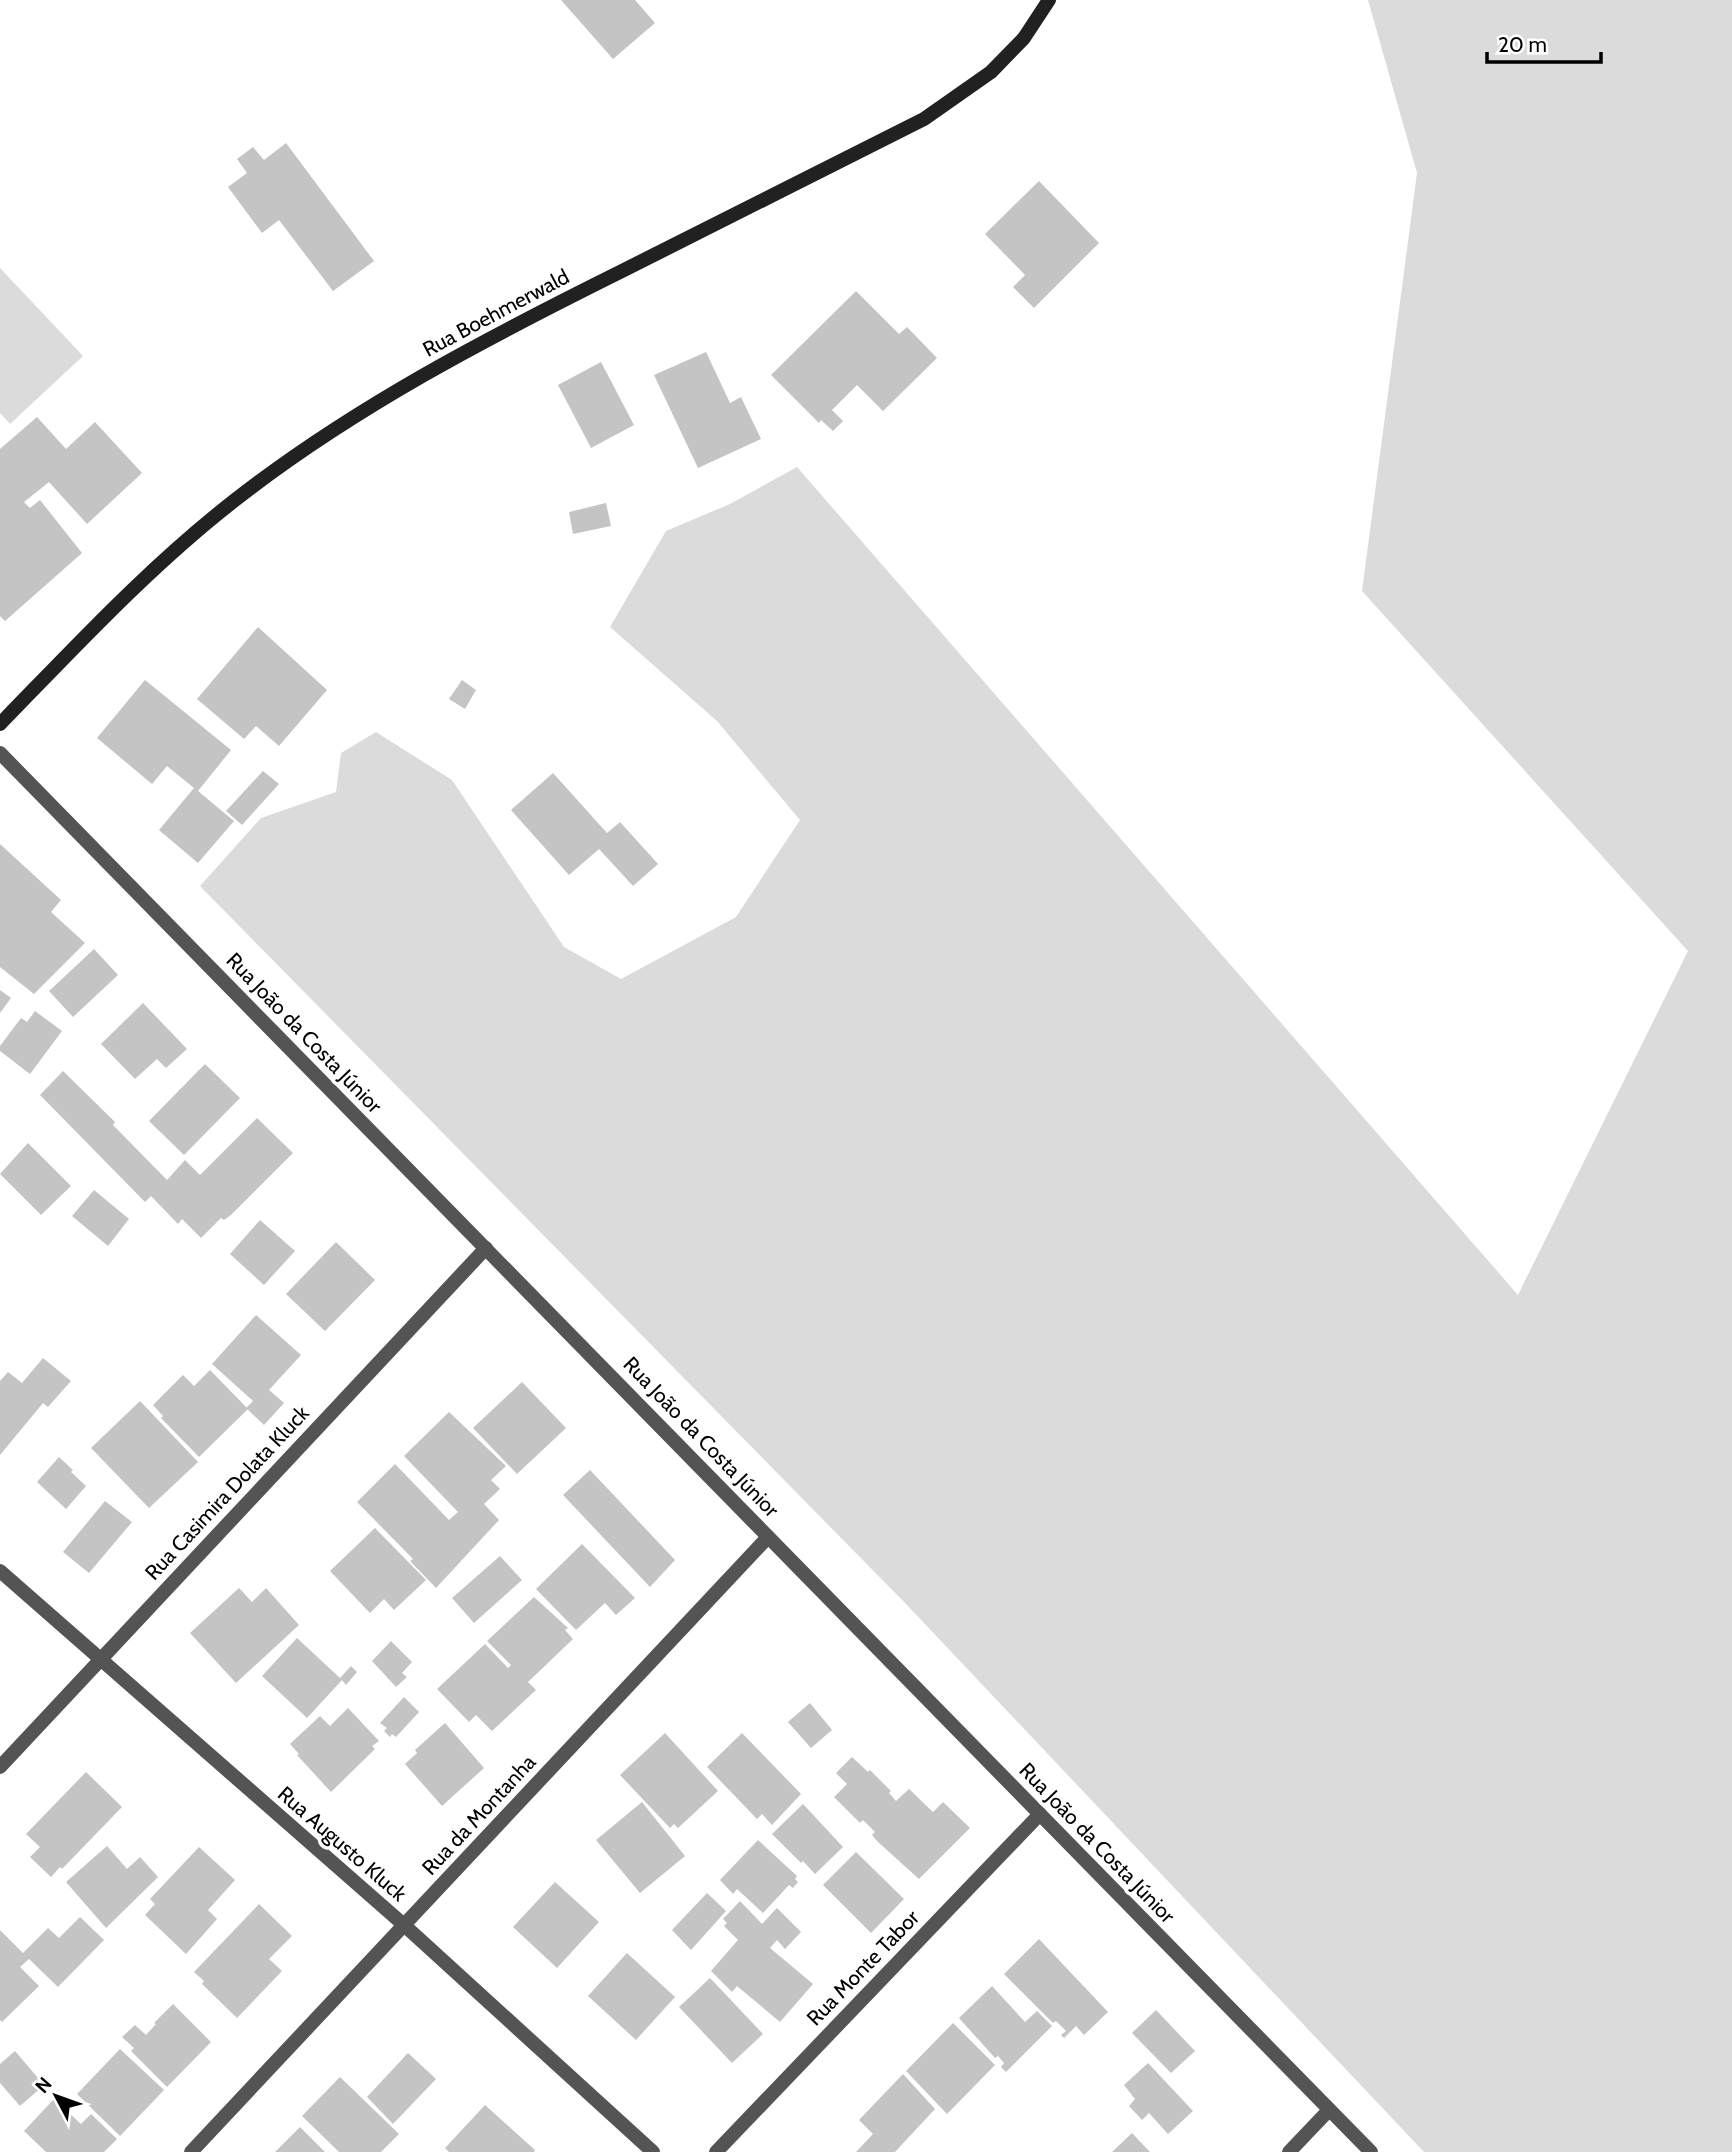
<svg xmlns="http://www.w3.org/2000/svg" width="1732" height="2152" font-family="Cabin,sans-serif">
  <style>
    .green { fill: #dbdbdb }
    .building { fill: #c4c4c4 }
    .lines { fill: none; stroke-linecap: round; stroke-linejoin: round }
    .minor { stroke: #545454; stroke-width: 14 }
    .secondary { stroke: #212121; stroke-width: 14 }
    .labels { text-anchor: middle; stroke-width: 7; stroke-linejoin: round; paint-order: stroke }
    .street-label { font-size: 21px; fill: #000; stroke: #fff }
  </style>
  <rect width="100%" height="100%" fill="#fff"/>
  <g class="green">
    <polygon points="1368,0 1732,0 1732,2152 1424,2152 907,1605 200,886 261,818 336,792 341,753 376,732 452,780 564,947 621,979 736,917 800,820 717,721 610,627 666,531 730,504 797,467 1518,1295 1688,951 1362,591 1417,173"/>
    <polygon points="0,268 83,356 10,424 0,413"/>
  </g>
  <g class="building">
    <polygon points="561,0 635,0 655,23 613,59"/>
    <polygon points="286,143 374,261 333,291 279,220 262,233 228,187 247,173 237,159 253,147 264,160"/>
    <polygon points="1039,181 1099,243 1034,308 1013,287 1025,275 985,234"/>
    <polygon points="856,291 899,334 907,327 937,358 883,411 857,385 832,410 843,421 833,431 821,420 819,423 771,375"/>
    <polygon points="706,352 730,403 741,397 761,439 698,468 654,375"/>
    <polygon points="601,362 634,425 591,448 558,385"/>
    <polygon points="37,417 66,449 95,422 142,473 87,524 49,482 24,502 30,508 40,500 82,553 5,621 0,616 0,449"/>
    <polygon points="606,503 611,526 573,534 569,512"/>
    <polygon points="258,627 327,690 279,746 256,726 244,739 197,699"/>
    <polygon points="145,680 231,750 198,791 234,821 198,863 159,830 194,788 167,766 152,784 97,738"/>
    <polygon points="462,680 476,690 465,709 449,699"/>
    <polygon points="263,771 279,784 242,825 226,811"/>
    <polygon points="553,773 607,833 620,822 658,864 633,886 599,849 569,875 511,810"/>
    <polygon points="0,844 61,900 51,912 85,943 34,994 0,967"/>
    <polygon points="94,949 118,975 73,1017 49,991"/>
    <polygon points="0,990 11,998 0,1013"/>
    <polygon points="143,1003 187,1049 166,1068 157,1059 135,1079 101,1044"/>
    <polygon points="35,1011 62,1031 30,1074 0,1051 0,1046 21,1018 27,1022"/>
    <polygon points="205,1064 240,1098 184,1155 149,1121"/>
    <polygon points="63,1071 115,1122 113,1125 167,1180 185,1160 200,1175 257,1118 293,1153 231,1215 224,1220 221,1218 201,1238 182,1219 178,1224 151,1196 145,1202 40,1095"/>
    <polygon points="28,1143 71,1186 41,1215 0,1174"/>
    <polygon points="94,1190 129,1219 108,1246 72,1216"/>
    <polygon points="260,1220 295,1251 264,1285 230,1254"/>
    <polygon points="336,1242 375,1280 325,1331 286,1294"/>
    <polygon points="256,1315 301,1355 269,1390 284,1403 264,1425 246,1408 253,1401 212,1364"/>
    <polygon points="43,1358 71,1381 48,1407 43,1403 0,1455 0,1381 8,1372 22,1383"/>
    <polygon points="210,1370 248,1409 199,1457 161,1418 163,1416 153,1405 183,1375 194,1386"/>
    <polygon points="522,1382 566,1428 517,1474 473,1428"/>
    <polygon points="140,1401 198,1462 149,1508 91,1448"/>
    <polygon points="449,1412 506,1466 491,1480 500,1489 484,1504 499,1520 436,1588 410,1561 413,1559 357,1502 395,1464 449,1520 458,1512 404,1456"/>
    <polygon points="59,1457 73,1470 71,1472 86,1486 66,1509 37,1482"/>
    <polygon points="590,1470 675,1560 650,1587 563,1495"/>
    <polygon points="105,1501 132,1522 89,1573 63,1552"/>
    <polygon points="375,1528 426,1580 394,1610 384,1599 370,1613 330,1571"/>
    <polygon points="582,1544 635,1598 616,1615 605,1603 576,1630 536,1589"/>
    <polygon points="500,1556 522,1580 474,1623 452,1598"/>
    <polygon points="239,1588 252,1602 266,1588 299,1625 236,1683 190,1633"/>
    <polygon points="534,1597 568,1628 565,1630 573,1639 528,1682 536,1690 492,1731 476,1715 469,1722 437,1689 485,1644 508,1668 511,1665 487,1641"/>
    <polygon points="297,1638 340,1678 351,1666 357,1672 346,1685 342,1680 307,1718 262,1676"/>
    <polygon points="391,1641 412,1662 402,1673 407,1677 396,1687 372,1661"/>
    <polygon points="404,1697 419,1712 396,1737 392,1734 390,1737 384,1731 387,1728 380,1723"/>
    <polygon points="810,1703 832,1730 811,1748 788,1722"/>
    <polygon points="348,1708 379,1741 372,1746 375,1749 331,1792 297,1755 299,1754 290,1744 320,1716 330,1726"/>
    <polygon points="445,1723 484,1768 442,1806 405,1764 417,1753 415,1750"/>
    <polygon points="665,1733 718,1791 678,1828 674,1824 670,1828 620,1775"/>
    <polygon points="742,1733 801,1794 772,1825 762,1814 757,1819 707,1767"/>
    <polygon points="852,1757 868,1772 870,1770 891,1791 889,1793 896,1801 909,1789 933,1812 943,1802 970,1828 919,1879 878,1842 872,1835 875,1832 863,1820 860,1823 834,1797 847,1784 836,1773"/>
    <polygon points="86,1772 122,1807 62,1869 60,1867 51,1877 30,1857 40,1847 26,1834"/>
    <polygon points="642,1802 685,1856 640,1893 596,1840"/>
    <polygon points="803,1804 843,1847 815,1874 803,1861 801,1863 772,1834"/>
    <polygon points="758,1840 797,1876 795,1879 798,1882 793,1888 789,1885 763,1913 737,1889 733,1894 720,1880"/>
    <polygon points="107,1846 127,1869 140,1857 158,1877 106,1928 66,1882"/>
    <polygon points="199,1847 235,1880 208,1910 217,1919 186,1954 145,1915 155,1904 150,1899"/>
    <polygon points="856,1852 904,1899 871,1933 823,1885"/>
    <polygon points="555,1882 599,1922 557,1968 513,1927"/>
    <polygon points="707,1893 726,1911 691,1950 672,1930"/>
    <polygon points="740,1901 762,1924 777,1908 801,1932 785,1949 777,1940 770,1948 813,1984 780,2022 737,1986 732,1992 711,1971 738,1940 724,1926 727,1923 723,1919"/>
    <polygon points="259,1904 292,1936 269,1959 282,1971 237,2018 202,1984 204,1981 194,1972"/>
    <polygon points="80,1917 104,1940 58,1987 29,1959 20,1967 39,1986 2,2022 0,2020 0,1930 23,1953 48,1928 59,1938"/>
    <polygon points="1039,1939 1108,2012 1084,2035 1076,2026 1064,2038 1061,2035 1066,2031 1056,2021 1053,2023 1004,1974"/>
    <polygon points="627,1953 675,1997 636,2040 588,1996"/>
    <polygon points="710,1978 763,2034 732,2063 679,2007"/>
    <polygon points="992,1986 1025,2022 1037,2011 1052,2026 1006,2072 1001,2067 1004,2063 998,2056 995,2058 959,2018"/>
    <polygon points="173,2004 211,2042 167,2087 131,2051 134,2048 122,2037 135,2025 146,2035 156,2024 154,2023"/>
    <polygon points="1156,2010 1195,2051 1171,2073 1132,2033"/>
    <polygon points="953,2023 995,2065 947,2114 906,2071"/>
    <polygon points="120,2049 164,2090 120,2136 77,2094"/>
    <polygon points="15,2051 44,2085 20,2106 0,2083 0,2064"/>
    <polygon points="408,2053 436,2079 393,2124 367,2097"/>
    <polygon points="1148,2063 1193,2111 1168,2134 1149,2113 1142,2120 1129,2106 1135,2099 1124,2085"/>
    <polygon points="903,2074 935,2109 895,2152 856,2152 873,2134 859,2120"/>
    <polygon points="340,2077 399,2134 381,2152 339,2152 302,2116"/>
    <polygon points="54,2099 81,2124 91,2114 117,2139 104,2152 46,2152 24,2131"/>
    <polygon points="485,2105 535,2150 534,2152 449,2152 445,2148"/>
    <polygon points="300,2127 325,2152 275,2152"/>
    <polygon points="1132,2133 1150,2152 1112,2152"/>
  </g>
  <g class="lines">
    <g class="minor">
      <polyline points="0,753 1371,2152"/>
      <polyline points="0,1571 404,1925 653,2152"/>
      <polyline points="0,1767 486,1248"/>
      <polyline points="191,2152 768,1537"/>
      <polyline points="716,2152 1040,1814"/>
      <polyline points="1289,2152 1329,2110"/>
    </g>
    <path class="secondary" d="M 0,724 C 76,646 149,567 235,500 C 354,407 489,337 624,270 C 724,220 824,169 924,119 L 991,72 L 1024,38 L 1049,0"/>
  </g>
  <g class="labels">
    <g class="street-label">
      <text transform="translate(496 313) rotate(-28)" y="7">Rua Boehmerwald</text>
      <text transform="translate(304 1033) rotate(46)" y="7">Rua João da Costa Júnior</text>
      <text transform="translate(701 1437) rotate(46)" y="7">Rua João da Costa Júnior</text>
      <text transform="translate(227 1493) rotate(-47)" y="7">Rua Casimira Dolata Kluck</text>
      <text transform="translate(479 1815) rotate(-47)" y="7">Rua da Montanha</text>
      <text transform="translate(1097 1843) rotate(46)" y="7">Rua João da Costa Júnior</text>
      <text transform="translate(342 1844) rotate(41)" y="7">Rua Augusto Kluck</text>
      <text transform="translate(863 1968) rotate(-46)" y="7">Rua Monte Tabor</text>
    </g>
  </g>
  <g transform="translate(56 2096) rotate(311)" stroke="#ffffff" stroke-width="5" paint-order="stroke">
  <path d="M0-5L12 26L0 18L-12 26Z" fill="#000000"/>
  <text y="-10" font-size="19" font-weight="bold" text-anchor="middle" fill="#000000">N</text>
  </g>
  <path d="M1487 52v10h114v-10" fill="none" stroke="#000000" stroke-width="3.5"/>
  <text x="1498" y="52" font-size="21" fill="#000000" stroke="#ffffff" stroke-width="5" paint-order="stroke">20 m</text>
</svg>
